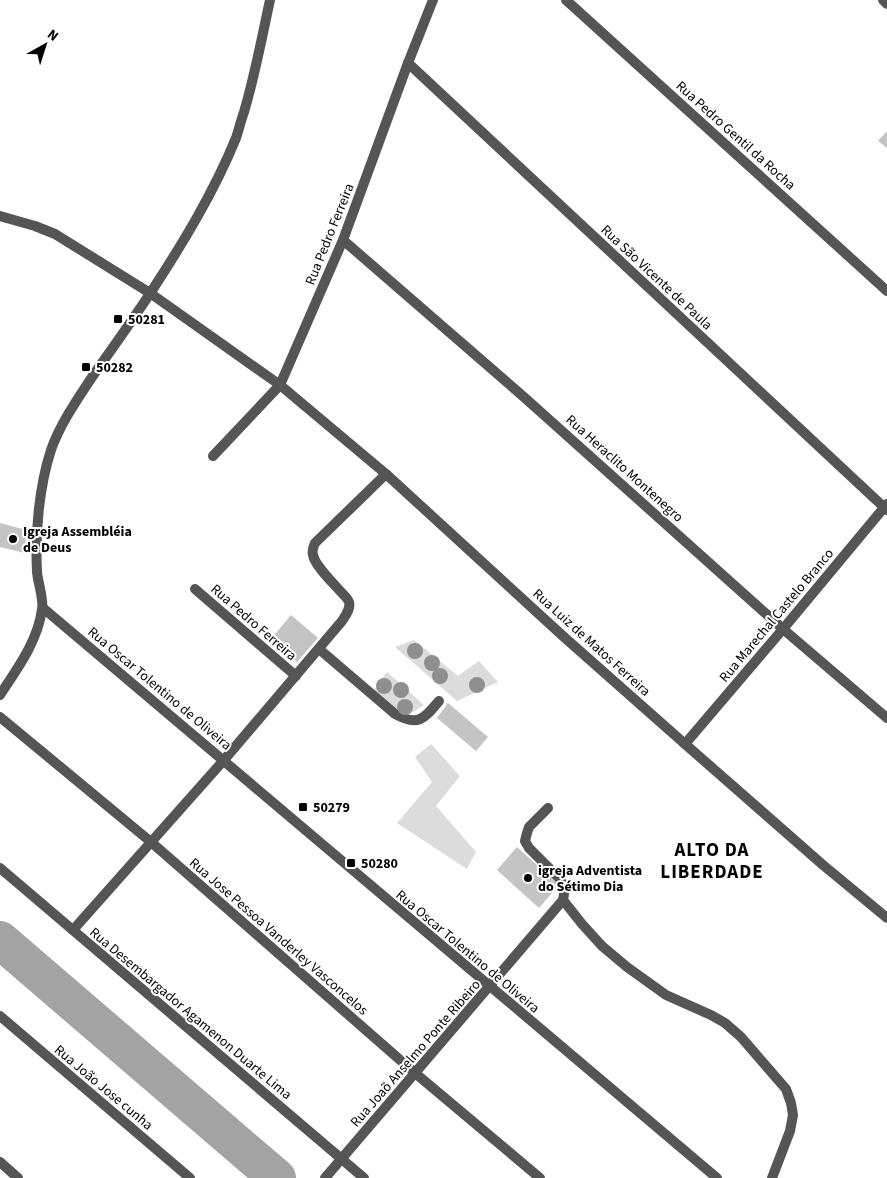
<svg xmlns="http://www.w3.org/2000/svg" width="887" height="1178" font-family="'Source Sans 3',sans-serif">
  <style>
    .green { fill: #dcdcdc }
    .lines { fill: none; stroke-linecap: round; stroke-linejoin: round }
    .river { stroke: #a3a3a3; stroke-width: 38 }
    .building { fill: #c4c4c4 }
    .minor { stroke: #555; stroke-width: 10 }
    .tertiary { stroke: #555; stroke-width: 10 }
    .tree { fill: #8f8f8f }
    .poi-dot { fill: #000; stroke: #fff; stroke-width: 2 }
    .labels { text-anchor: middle; stroke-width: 4; stroke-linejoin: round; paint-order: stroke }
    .street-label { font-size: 14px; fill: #000; stroke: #fff }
    .poi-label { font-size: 14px; font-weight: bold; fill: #000; stroke: #fff; text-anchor: start }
    .district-label { font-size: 19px; font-weight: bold; letter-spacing: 1px; fill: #000; stroke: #fff }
  </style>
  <rect width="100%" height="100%" fill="#fff"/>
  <g class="green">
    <polygon points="414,640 458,676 479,661 498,682 457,701 395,647"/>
    <polygon points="387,672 424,705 405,717 374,690"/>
    <polygon points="431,744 460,776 436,806 476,852 467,869 397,823 432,782 415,757"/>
  </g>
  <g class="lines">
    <polyline class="river" points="0,940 277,1178"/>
  </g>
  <g class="building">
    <polygon points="887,131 887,148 878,141"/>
    <polygon points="0,523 26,530 25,553 0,547"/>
    <polygon points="291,615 318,638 297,662 271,639"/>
    <polygon points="448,703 488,737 476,751 437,718"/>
    <polygon points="517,847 559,885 539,908 497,870"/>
  </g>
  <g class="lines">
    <g class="minor">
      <polyline points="566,0 887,291"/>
      <polyline points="408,63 887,510"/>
      <polyline points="0,216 35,226 55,234 150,293 280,385 386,474 564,637 685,744 823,865 887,918"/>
      <polyline points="343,240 525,398 783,629 887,718"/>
      <polyline points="213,456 280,385 343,240 408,63 433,0"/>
      <polyline points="195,589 296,676"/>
      <path d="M 43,608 C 268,797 491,989 717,1178"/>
      <path d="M 319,649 L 395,714 C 418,727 424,719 439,701"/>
      <path d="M 0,695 C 17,669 38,641 42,609 C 44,600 38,583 37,572 C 35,533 39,487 51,450 C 60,424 77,400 92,377 C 112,349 132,321 151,292 C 183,243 214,192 236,138 C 239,129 241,120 244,112 C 255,75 262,37 270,0"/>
      <polyline points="0,717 151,842 415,1073 540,1178"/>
      <polyline points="685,744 783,629 887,504"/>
      <path d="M 548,808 L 529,827 L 527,833 L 525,841 L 529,848 L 559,878 C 565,886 565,891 563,900 L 582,924 L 602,946 L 627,967 L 666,995 L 711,1015 L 725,1023 L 741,1037 L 786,1089 L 791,1103 L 793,1115 L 790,1131 L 772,1178"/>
      <polyline points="0,868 364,1178"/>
      <path d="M 73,930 L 224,760 L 342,621 C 345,616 351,609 349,602 C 348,599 344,595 342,593 C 334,584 315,566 313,555 C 312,551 313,547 315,543 L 386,474"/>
      <polyline points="0,1016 190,1178"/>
      <polyline points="0,1162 18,1178"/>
      <polyline points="325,1178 563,900"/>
    </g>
    <polyline class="tertiary" points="883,0 887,4"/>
  </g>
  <g class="tree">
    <circle cx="415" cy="651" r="8"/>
    <circle cx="432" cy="663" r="8"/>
    <circle cx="440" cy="676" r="8"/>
    <circle cx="477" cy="685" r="8"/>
    <circle cx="384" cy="686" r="8"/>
    <circle cx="401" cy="690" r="8"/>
    <circle cx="405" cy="707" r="8"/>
  </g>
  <g class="poi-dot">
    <rect x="113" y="314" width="10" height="10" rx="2.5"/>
    <rect x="81" y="362" width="10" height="10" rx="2.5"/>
    <circle cx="13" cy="539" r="5"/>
    <rect x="298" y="802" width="10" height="10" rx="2.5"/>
    <rect x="346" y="858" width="10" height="10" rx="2.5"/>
    <circle cx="528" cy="878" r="5"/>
  </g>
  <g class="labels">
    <g class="street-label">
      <text transform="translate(736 135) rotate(42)" y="5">Rua Pedro Gentil da Rocha</text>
      <text transform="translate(329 234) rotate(-68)" y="5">Rua Pedro Ferreira</text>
      <text transform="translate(657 277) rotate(43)" y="5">Rua São Vicente de Paula</text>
      <text transform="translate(625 468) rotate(42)" y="5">Rua Heraclito Montenegro</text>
      <text transform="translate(776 615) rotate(-50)" y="5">Rua Marechal Castelo Branco</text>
      <text transform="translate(254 622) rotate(41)" y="5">Rua Pedro Ferreira</text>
      <text transform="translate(592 642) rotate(42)" y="5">Rua Luiz de Matos Ferreira</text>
      <text transform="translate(160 688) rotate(40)" y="5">Rua Oscar Tolentino de Oliveira</text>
      <text transform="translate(279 936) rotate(41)" y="5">Rua Jose Pessoa Vanderley Vasconcelos</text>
      <text transform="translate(468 951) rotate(40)" y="5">Rua Oscar Tolentino de Oliveira</text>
      <text transform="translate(191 1013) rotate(40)" y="5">Rua Desembargador Agamenon Duarte Lima</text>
      <text transform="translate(415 1053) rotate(-49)" y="5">Rua Joaõ Anselmo Ponte Ribeiro</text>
      <text transform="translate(104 1087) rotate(40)" y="5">Rua João Jose cunha</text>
    </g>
    <g class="poi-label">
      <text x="128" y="324">50281</text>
      <text x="96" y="372">50282</text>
      <text x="23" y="536">Igreja Assembléia<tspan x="23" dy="16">de Deus</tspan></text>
      <text x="313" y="812">50279</text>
      <text x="361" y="868">50280</text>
      <text x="538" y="875">igreja Adventista<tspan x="538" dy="16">do Sétimo Dia</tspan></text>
    </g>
    <g class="district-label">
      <text x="712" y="856">ALTO DA<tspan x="712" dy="22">LIBERDADE</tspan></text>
    </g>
  </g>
  <g transform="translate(45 45) rotate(39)" stroke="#ffffff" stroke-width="4" paint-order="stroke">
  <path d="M0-4L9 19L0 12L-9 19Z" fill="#000000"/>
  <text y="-8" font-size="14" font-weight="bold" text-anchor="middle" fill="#000000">N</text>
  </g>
</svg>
